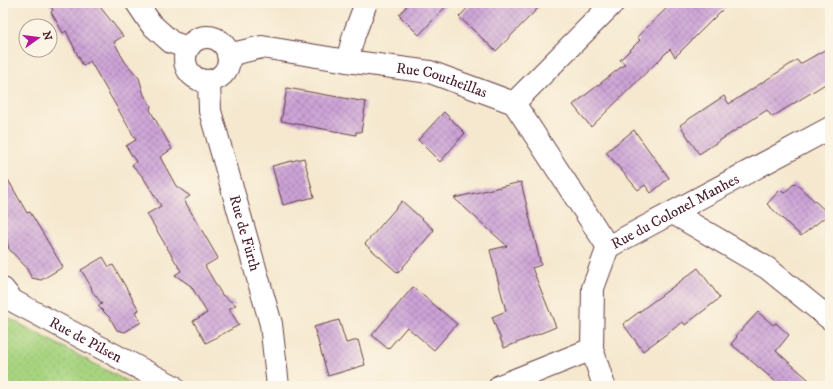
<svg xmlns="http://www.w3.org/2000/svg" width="833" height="389" font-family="'IM FELL DW Pica',serif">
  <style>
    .grass { fill: url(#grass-dots); stroke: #797a56 }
    .building { fill: url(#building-cross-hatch) }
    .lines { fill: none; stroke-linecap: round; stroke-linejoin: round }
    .minor-casing { stroke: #643d44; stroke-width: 24 }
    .minor { stroke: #fff; stroke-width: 22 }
    .labels { text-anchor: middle; stroke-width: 3; stroke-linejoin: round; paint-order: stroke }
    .street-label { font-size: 15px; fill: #4a1f2b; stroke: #fcf5e5 }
  </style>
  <defs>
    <pattern id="grass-dots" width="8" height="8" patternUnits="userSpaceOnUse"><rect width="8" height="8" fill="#a8d480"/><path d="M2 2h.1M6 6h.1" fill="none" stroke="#92b66f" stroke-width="1.8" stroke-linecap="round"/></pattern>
    <pattern id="building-cross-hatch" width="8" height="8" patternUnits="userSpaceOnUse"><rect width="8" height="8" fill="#cca3d7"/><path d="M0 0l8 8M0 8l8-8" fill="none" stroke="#a884af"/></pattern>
  </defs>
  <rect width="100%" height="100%" fill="#fcf5e5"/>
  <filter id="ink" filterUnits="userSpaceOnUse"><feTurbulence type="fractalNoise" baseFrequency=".025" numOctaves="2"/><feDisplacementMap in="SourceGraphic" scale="8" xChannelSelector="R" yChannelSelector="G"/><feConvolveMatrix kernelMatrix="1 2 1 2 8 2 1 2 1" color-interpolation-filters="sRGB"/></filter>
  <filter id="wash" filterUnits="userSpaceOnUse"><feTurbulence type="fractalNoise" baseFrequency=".012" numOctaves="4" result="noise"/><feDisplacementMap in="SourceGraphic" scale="16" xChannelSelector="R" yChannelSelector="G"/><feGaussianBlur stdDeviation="0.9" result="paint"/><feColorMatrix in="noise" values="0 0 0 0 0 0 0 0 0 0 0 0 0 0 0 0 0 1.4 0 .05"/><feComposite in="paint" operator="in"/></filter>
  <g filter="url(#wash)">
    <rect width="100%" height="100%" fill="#f5e8cf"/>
    <polygon class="grass" points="3,315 136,386 3,386"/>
    <g id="blocks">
      <g class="building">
        <polygon points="49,3 97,3 123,36 114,42 125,62 139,78 144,95 151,106 150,110 172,149 160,157 176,186 190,196 184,200 218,258 205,266 222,295 236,305 229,309 239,325 206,343 193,321 207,313 191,286 175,275 181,271 147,214 161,206 143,177 132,165 136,162 126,146 136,140 90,61 83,66 66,31 63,33 51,12 53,10"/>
        <polygon points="409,3 449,3 419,35 399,15"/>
        <polygon points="472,3 543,3 496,51 459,17"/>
        <polygon points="672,3 729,3 675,57 670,49 591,127 573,105 625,64 620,60 640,40 637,37"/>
        <polygon points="830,47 830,81 772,117 767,110 699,154 680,125 724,96 729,104 797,60 800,64"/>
        <polygon points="287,88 366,102 361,132 356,132 356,135 281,121"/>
        <polygon points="444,112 465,133 440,162 418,140"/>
        <polygon points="634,130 669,178 651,193 645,185 638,190 606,152"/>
        <polygon points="304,158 314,197 283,205 272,166"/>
        <polygon points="3,171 27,213 30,212 63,267 41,280 32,278 25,266 9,249 6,234 3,228"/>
        <polygon points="521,182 541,265 532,268 556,327 504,348 492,317 506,311 490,250 507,246 454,198"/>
        <polygon points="795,183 829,214 801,236 767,204 780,190 784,193"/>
        <polygon points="402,201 434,230 398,273 365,244"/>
        <polygon points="103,257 109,267 113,265 139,310 135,312 141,322 125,332 117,330 110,318 98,306 102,304 92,291 91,286 81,270"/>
        <polygon points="698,268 720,298 685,325 683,322 643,351 623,324"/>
        <polygon points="413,287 457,324 434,350 407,327 388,349 372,335"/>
        <polygon points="758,312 773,325 776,323 789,335 776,351 816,386 781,386 731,344 737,337 736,336"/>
        <polygon points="339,320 346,343 358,340 365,365 328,376 314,327"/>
      </g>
    </g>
  </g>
  <g filter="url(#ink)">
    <use href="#blocks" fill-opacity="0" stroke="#643d44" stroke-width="1"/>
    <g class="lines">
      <defs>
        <g id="minor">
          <polyline points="137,3 151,24 171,42 188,48"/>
          <circle cx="207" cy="59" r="22"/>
          <path id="s1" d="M 228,55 L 262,47 L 347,61 L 430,72 L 514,103 L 613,3"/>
          <polyline points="347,61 354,35 366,3"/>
          <path id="s2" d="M 209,81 L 210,111 L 271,324 L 278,386"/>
          <polyline points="514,103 608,247"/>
          <polyline points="673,213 767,268 830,319"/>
          <path id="s3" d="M 608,247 L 830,128"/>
          <path id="s4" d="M 3,289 L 13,301 L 173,386"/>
          <polyline points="500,386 592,349"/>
          <polyline points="604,386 592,349 593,288 608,247"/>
        </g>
      </defs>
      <use href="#minor" class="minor-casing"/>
      <use href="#minor" class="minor"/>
    </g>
  </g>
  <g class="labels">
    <g class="street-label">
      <text dy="5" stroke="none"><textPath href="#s1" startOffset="218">Rue Coutheillas</textPath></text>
      <text dy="5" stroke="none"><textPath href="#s3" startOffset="76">Rue du Colonel Manhes</textPath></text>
      <text dy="5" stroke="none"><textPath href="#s2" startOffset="157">Rue de Fürth</textPath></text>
      <text dy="5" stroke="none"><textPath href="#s4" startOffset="98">Rue de Pilsen</textPath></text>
    </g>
  </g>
  <rect width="833" height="389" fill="none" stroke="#fcf5e5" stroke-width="16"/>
  <g transform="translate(38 38) rotate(76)"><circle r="19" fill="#fcf5e5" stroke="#b59f9b"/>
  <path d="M0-3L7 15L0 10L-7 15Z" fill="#b5179e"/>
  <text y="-6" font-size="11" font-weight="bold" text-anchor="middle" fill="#4a1f2b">N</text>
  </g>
</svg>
